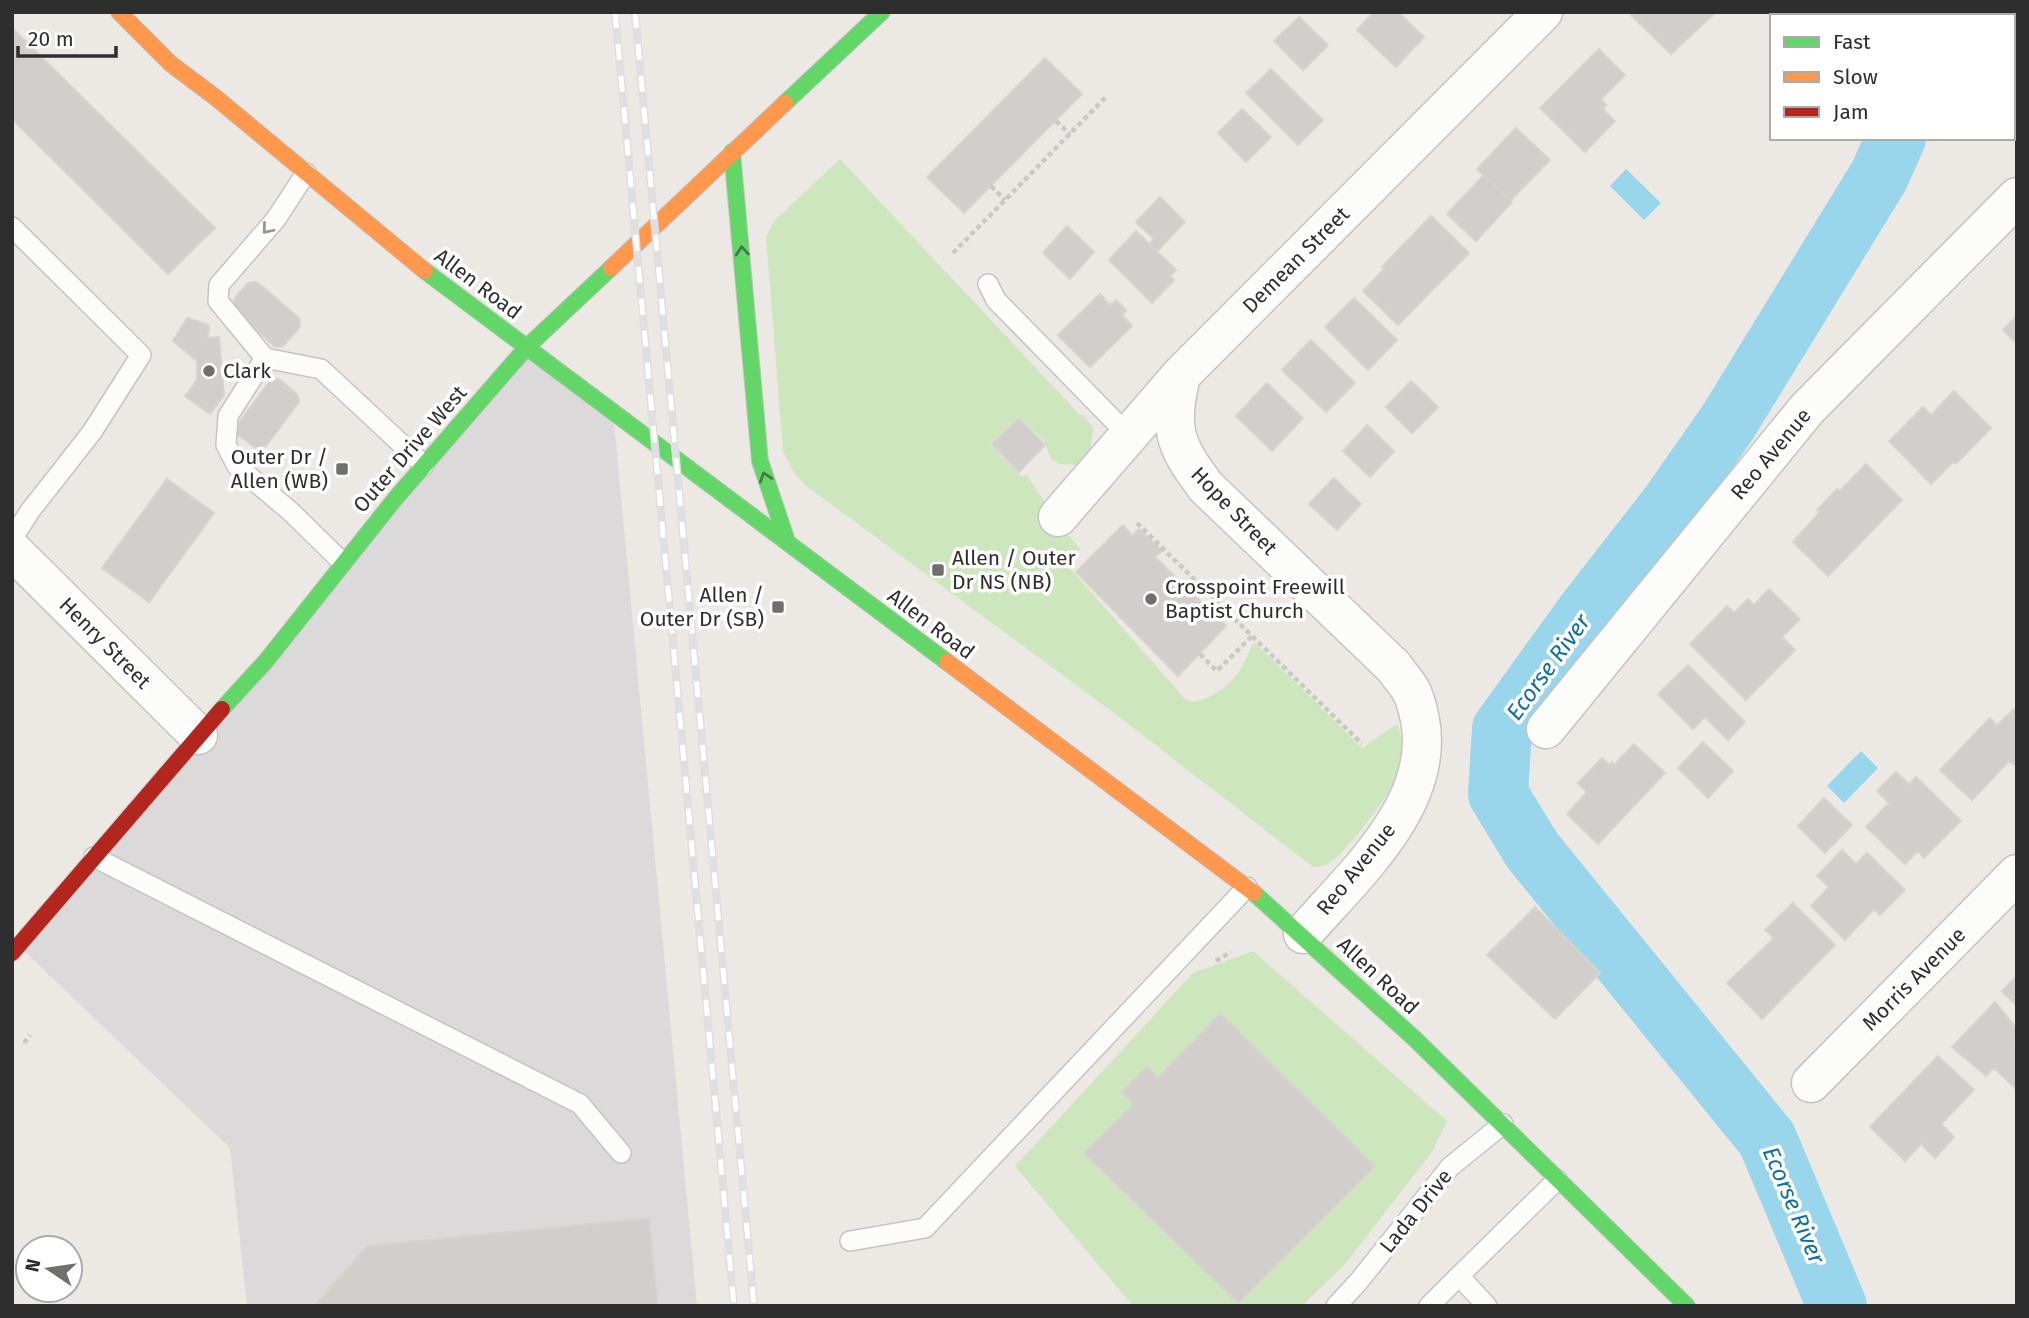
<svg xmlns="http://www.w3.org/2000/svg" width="2029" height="1318" font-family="'Fira Sans',sans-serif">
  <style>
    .industrial { fill: #dcd9db }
    .green { fill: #cee6be }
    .water { fill: #99d6ec }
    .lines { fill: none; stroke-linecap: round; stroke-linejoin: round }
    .river { stroke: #99d6ec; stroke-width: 60 }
    .building { fill: #d1cecb; stroke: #d7d4d0; stroke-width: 2 }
    .lane-casing { stroke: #c5c4c5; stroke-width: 22 }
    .street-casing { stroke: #c5c4c5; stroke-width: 41 }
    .fast-casing { stroke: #c5c4c5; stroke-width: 18 }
    .slow-casing { stroke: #c5c4c5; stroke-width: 18 }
    .jam-casing { stroke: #c5c4c5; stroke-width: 18 }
    .path { stroke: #c9c9c8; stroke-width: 4.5; stroke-dasharray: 5 3.5; stroke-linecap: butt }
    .lane { stroke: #fcfcfb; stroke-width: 19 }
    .street { stroke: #fcfcfb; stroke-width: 38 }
    .fast { stroke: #63d668; stroke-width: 16 }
    .slow { stroke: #ff974d; stroke-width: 16 }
    .jam { stroke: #b3261e; stroke-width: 16 }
    .rail-casing { stroke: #dfdfe1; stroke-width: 8 }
    .rail { stroke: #fff; stroke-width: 5; stroke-dasharray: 16; stroke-linecap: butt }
    .oneway { stroke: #959594 }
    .oneway2 { stroke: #467a48 }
    .poi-dot { fill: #706f6e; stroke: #fff; stroke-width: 2.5 }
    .labels { text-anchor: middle; stroke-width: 7; stroke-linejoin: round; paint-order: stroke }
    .street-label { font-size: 21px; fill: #2e2e2e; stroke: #fff }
    .poi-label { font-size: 21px; fill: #2e2e2e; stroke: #fff; text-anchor: start }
    .water-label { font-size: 23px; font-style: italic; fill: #0d6fa3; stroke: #fff }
  </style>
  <rect width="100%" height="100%" fill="#ece8e4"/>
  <polygon class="industrial" points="527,347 613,411 697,1306 247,1306 230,1148 19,946"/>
  <g class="green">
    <path d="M 840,159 L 1080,415 L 1083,415 L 1093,428 L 1090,453 L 1078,465 L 1060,464 L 1051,459 L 1044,441 L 1019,416 L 990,444 L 1022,477 L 1026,474 L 1056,519 L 1080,549 L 1070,568 L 1186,700 C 1200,706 1225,689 1235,677 C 1243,668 1248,653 1254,642 L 1362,748 L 1397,724 C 1402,738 1405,757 1400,772 C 1394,790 1344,855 1329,863 C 1324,866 1318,867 1313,867 L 1122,719 L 805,485 L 795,474 L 783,452 L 766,237 L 774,221 Z"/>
    <polygon points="1253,951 1447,1121 1432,1152 1345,1264 1302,1306 1133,1306 1015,1166 1193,973"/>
  </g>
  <g class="water">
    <polygon points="1626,169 1661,203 1644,220 1610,186"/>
    <polygon points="1861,751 1878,768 1844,803 1827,786"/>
  </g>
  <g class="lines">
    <g class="river">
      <polyline points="1931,16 1932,12"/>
      <polyline points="1837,1306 1767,1139 1532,850 1498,794 1502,729 1588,610 1670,505 1728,422 1879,176 1896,138"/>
    </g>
  </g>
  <g class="building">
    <polygon points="1374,12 1398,12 1424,37 1396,67 1357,30"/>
    <polygon points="1634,12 1716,12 1671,54 1631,15"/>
    <polygon points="1299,17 1328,45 1303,70 1274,41"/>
    <polygon points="12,28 215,228 168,274 12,119"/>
    <polygon points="2017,35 2017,78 2013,75 2013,38"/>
    <polygon points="1599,49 1625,75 1601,99 1606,105 1603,109 1615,121 1585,152 1540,108"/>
    <polygon points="1045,58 1082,94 964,213 927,177"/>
    <polygon points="1271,69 1323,120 1298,145 1246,93"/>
    <polygon points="1242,109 1271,137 1246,162 1218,133"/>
    <polygon points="1516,128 1550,160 1510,201 1477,169"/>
    <polygon points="1484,175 1512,202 1476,241 1447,214"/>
    <polygon points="1160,197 1185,222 1157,251 1149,244 1154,239 1136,222"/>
    <polygon points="1431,216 1469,253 1398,325 1363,291 1384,269 1382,267"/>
    <polygon points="1067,226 1094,252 1070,279 1043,253"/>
    <polygon points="1136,231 1176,270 1170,276 1174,280 1152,303 1109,260"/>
    <polygon points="257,282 299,318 300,327 283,346 275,347 234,309 234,299 248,283"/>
    <polygon points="1100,294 1110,305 1116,300 1126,310 1122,315 1132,326 1090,367 1058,335"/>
    <polygon points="1354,298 1397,340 1368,370 1325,327"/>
    <polygon points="2017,315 2017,344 2003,330"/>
    <polygon points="187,318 209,325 208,338 219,337 224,395 210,414 185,396 197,380 197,361 173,341"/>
    <polygon points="1311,340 1355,383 1326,412 1282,370"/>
    <polygon points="279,379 297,394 299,402 265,447 257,449 237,434 237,425 270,381"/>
    <polygon points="1411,381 1438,407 1412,433 1386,407"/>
    <polygon points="1267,383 1303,418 1272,451 1236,416"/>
    <polygon points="1954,391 1991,428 1956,464 1953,462 1931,484 1889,441 1923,407 1931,415"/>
    <polygon points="1019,418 1045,445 1019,472 992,444"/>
    <polygon points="1367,425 1394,451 1370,477 1343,451"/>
    <polygon points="1866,464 1902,500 1828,576 1793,542 1820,512 1817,510 1837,489 1840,491"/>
    <polygon points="1334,478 1361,504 1337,530 1309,504"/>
    <polygon points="167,479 214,513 149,602 102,568"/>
    <polygon points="1123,525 1132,536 1139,529 1162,551 1155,557 1226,626 1178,676 1076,572"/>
    <polygon points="1769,589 1800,619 1782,637 1795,650 1746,700 1690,644 1727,606 1734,613 1748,599 1754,605"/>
    <polygon points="1688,665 1745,722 1728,740 1705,717 1693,729 1658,694"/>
    <polygon points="2017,706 2017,766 2009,761 1972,800 1940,770 1990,718 1997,726"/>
    <polygon points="1703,742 1733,771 1708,798 1678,768"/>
    <polygon points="1634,744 1665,773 1598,844 1567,814 1587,792 1578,783 1602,758 1609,765 1612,762 1614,765"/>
    <polygon points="1896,772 1909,784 1916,777 1961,821 1924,858 1918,851 1905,864 1866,827 1889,803 1877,791"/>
    <polygon points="1824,798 1852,825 1825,853 1798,826"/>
    <polygon points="1842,850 1856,864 1867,853 1905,890 1880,915 1874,909 1845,940 1811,906 1829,887 1817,876"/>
    <polygon points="1793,903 1835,945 1762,1019 1727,983 1774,938 1765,930"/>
    <polygon points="1535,907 1600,973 1555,1019 1487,955"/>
    <polygon points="2017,976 2017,1006 2002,991"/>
    <polygon points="1995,1002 2017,1029 2015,1047 2017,1049 2017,1090 1994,1068 1986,1076 1952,1047"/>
    <polygon points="1220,1013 1375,1166 1238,1303 1084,1153 1134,1104 1122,1092 1147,1067 1158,1078"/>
    <polygon points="1938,1056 1974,1090 1941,1124 1954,1137 1935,1158 1921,1144 1905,1161 1870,1127"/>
    <polygon points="649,1218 658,1306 314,1306 367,1246"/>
  </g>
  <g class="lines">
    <defs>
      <g id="lane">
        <polyline points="12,227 141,355 92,432 30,511 12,539"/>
        <polyline points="988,284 996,300 1129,436"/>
        <polyline points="265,358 218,301 219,285 276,219 306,173"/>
        <polyline points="342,562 291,512 237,466 226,445 228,416 265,358 321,369 424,465"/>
        <polyline points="94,857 580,1104 621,1153"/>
        <polyline points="850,1241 925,1228 1247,887"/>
        <polyline points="1336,1306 1359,1281 1450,1167 1503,1124"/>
        <polyline points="1429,1306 1459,1276"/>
        <polyline points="1487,1306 1459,1276 1557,1180"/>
      </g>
      <g id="street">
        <path d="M 1181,375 C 1169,429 1173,443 1206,487 L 1394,667 C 1399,675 1406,682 1410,689 C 1416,699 1418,710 1420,720 C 1436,804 1353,876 1303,934"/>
        <polyline points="1058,517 1181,375 1543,12"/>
        <polyline points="12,550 198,735"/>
        <polyline points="1546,729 1807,409 2017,197"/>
        <polyline points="1811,1083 2017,874"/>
      </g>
      <g id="fast">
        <polyline points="785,103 882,12"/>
        <polyline points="732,152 760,461 787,541"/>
        <polyline points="425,271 947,662"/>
        <polyline points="222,709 266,661 395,499 527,347 611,268"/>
        <polyline points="1254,893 1416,1040 1687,1306"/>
      </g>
      <g id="slow">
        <polyline points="119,12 171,64 215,97 425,271"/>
        <polyline points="611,268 785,103"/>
        <polyline points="947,662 1254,893"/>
      </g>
      <polyline id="jam" points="12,953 222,709"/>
    </defs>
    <use href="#lane" class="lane-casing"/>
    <use href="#street" class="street-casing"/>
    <use href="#fast" class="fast-casing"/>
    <use href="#slow" class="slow-casing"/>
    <use href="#jam" class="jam-casing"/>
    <g class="path">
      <polyline points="1056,121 1070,134"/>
      <polyline points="991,186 1005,200"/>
      <polyline points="953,253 1106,97"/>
      <polyline points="1137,523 1362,744"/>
      <polyline points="1200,654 1217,671 1252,636"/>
      <polyline points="1216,961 1231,952"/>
      <polyline points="24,1043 30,1035"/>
    </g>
    <use href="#lane" class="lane"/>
    <use href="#street" class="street"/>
    <use href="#fast" class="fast"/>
    <use href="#slow" class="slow"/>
    <use href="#jam" class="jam"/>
    <defs>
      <g id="rail">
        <polyline points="615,12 734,1306"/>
        <polyline points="635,12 754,1306"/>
      </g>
    </defs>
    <use href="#rail" class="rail-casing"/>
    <use href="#rail" class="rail"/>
  </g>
  <defs><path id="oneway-chevron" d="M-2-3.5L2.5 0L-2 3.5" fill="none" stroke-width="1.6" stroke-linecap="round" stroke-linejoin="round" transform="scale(1.75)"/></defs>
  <use class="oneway" href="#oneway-chevron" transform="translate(267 229) rotate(130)"/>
  <g class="oneway2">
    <use href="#oneway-chevron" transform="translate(742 251) rotate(-95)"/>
    <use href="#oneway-chevron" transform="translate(765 477) rotate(-108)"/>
  </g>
  <g class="poi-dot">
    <circle cx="209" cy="371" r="7"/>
    <rect x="335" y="462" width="14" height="14" rx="3.5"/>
    <rect x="931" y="563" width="14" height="14" rx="3.5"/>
    <circle cx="1151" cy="599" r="7"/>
    <rect x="771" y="600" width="14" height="14" rx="3.5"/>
  </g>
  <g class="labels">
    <g class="street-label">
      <text transform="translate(1296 260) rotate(-45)" y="7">Demean Street</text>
      <text transform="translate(478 284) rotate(37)" y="7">Allen Road</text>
      <text transform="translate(410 449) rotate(-49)" y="7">Outer Drive West</text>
      <text transform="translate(1771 454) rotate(-50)" y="7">Reo Avenue</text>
      <text transform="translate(1234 511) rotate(46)" y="7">Hope Street</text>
      <text transform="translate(931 624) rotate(37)" y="7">Allen Road</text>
      <text transform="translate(105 643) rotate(45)" y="7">Henry Street</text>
      <text transform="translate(1356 869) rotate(-51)" y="7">Reo Avenue</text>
      <text transform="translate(1378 976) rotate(43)" y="7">Allen Road</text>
      <text transform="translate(1914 979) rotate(-45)" y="7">Morris Avenue</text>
      <text transform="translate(1416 1211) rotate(-51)" y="7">Lada Drive</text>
    </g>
    <g class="poi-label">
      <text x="223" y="378">Clark</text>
      <text x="328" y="464" text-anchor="end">Outer Dr /<tspan x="328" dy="24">Allen (WB)</tspan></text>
      <text x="952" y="565">Allen / Outer<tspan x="952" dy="24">Dr NS (NB)</tspan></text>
      <text x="1165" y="594">Crosspoint Freewill<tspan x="1165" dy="24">Baptist Church</tspan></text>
      <text x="764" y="602" text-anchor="end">Allen /<tspan x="764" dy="24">Outer Dr (SB)</tspan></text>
    </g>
    <g class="water-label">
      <text transform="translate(1548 667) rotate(-54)" y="8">Ecorse River</text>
      <text transform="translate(1794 1205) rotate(67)" y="8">Ecorse River</text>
    </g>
  </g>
  <rect width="2029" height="1318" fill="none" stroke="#2e2e2e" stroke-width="28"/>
  <rect x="1770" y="14" width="245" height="126" fill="#ffffff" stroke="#ababab" stroke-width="2"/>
  <rect x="1784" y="37" width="35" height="10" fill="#63d668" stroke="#ababab" stroke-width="2"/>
  <text x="1833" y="49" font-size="21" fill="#2e2e2e">Fast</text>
  <rect x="1784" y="72" width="35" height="10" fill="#ff974d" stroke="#ababab" stroke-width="2"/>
  <text x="1833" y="84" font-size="21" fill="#2e2e2e">Slow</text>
  <rect x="1784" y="107" width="35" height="10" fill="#b3261e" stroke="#ababab" stroke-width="2"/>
  <text x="1833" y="119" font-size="21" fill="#2e2e2e">Jam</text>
  <g transform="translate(49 1269) rotate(283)"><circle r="33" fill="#ffffff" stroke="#ababab" stroke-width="2"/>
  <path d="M0-5L12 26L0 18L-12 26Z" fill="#706f6e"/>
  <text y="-10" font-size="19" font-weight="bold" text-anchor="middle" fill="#2e2e2e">N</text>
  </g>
  <path d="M18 46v10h98v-10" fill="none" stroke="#2e2e2e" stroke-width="3.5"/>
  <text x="28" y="46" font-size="21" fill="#2e2e2e" stroke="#ffffff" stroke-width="5" paint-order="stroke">20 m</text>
</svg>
